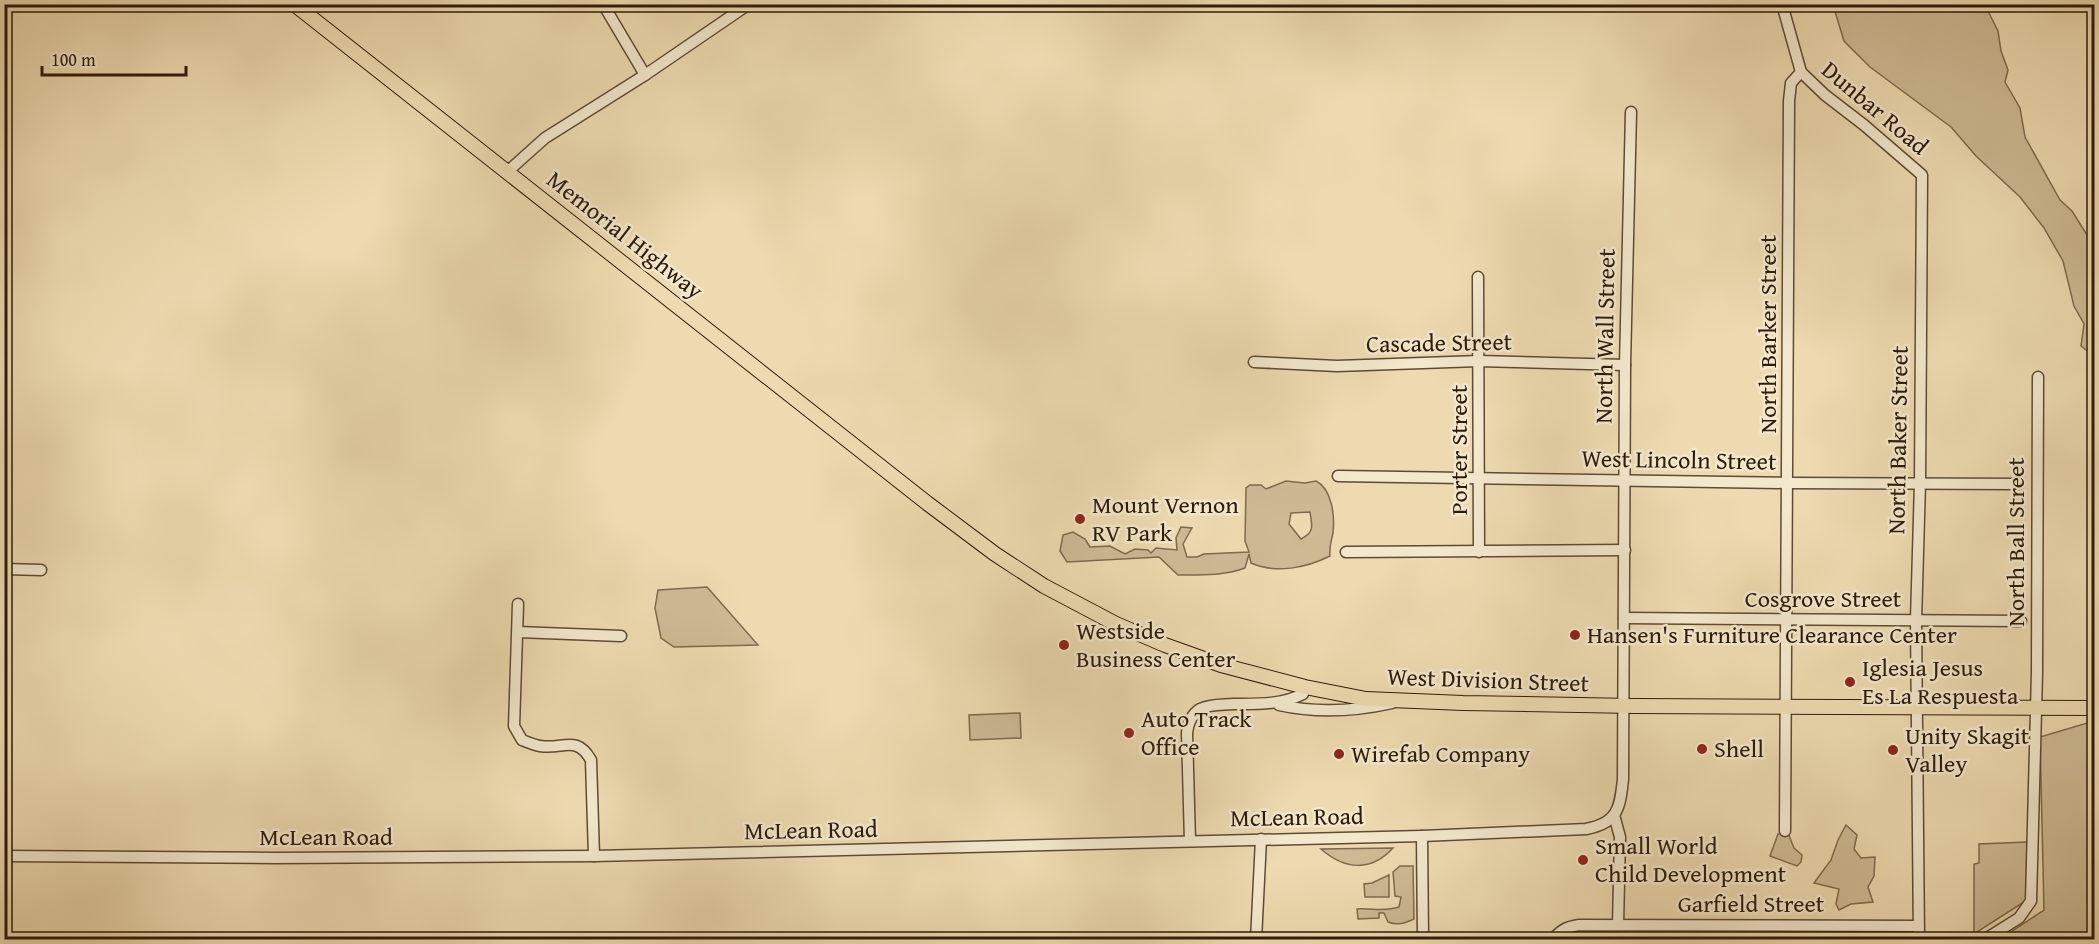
<svg xmlns="http://www.w3.org/2000/svg" width="2099" height="944" font-family="'Gentium Book Plus',serif">
  <style>
    .green { fill: #cdba94; stroke: #7e6a4f; stroke-width: 1.5; fill-rule: evenodd }
    .lines { fill: none; stroke-linecap: round; stroke-linejoin: round }
    .minor-casing { stroke: #5e4b34; stroke-width: 13 }
    .major-casing { stroke: #2e1b0a; stroke-width: 16 }
    .minor { stroke: #f3e7cc; stroke-width: 10 }
    .major { stroke: #eddab0; stroke-width: 14 }
    .poi-dot { fill: #8f2418; stroke: #f3e7cc; stroke-width: 2 }
    .labels { text-anchor: middle; stroke-width: 5; stroke-linejoin: round; paint-order: stroke }
    .street-label { font-size: 24px; fill: #2e1b0a; stroke: #f3e7cc }
    .poi-label { font-size: 24px; fill: #2e1b0a; stroke: #f3e7cc; text-anchor: start }
  </style>
  <rect width="100%" height="100%" fill="#eddab0"/>
  <filter id="stains"><feTurbulence type="fractalNoise" baseFrequency=".00333" numOctaves="4"/><feColorMatrix values="0 0 0 0 .2 0 0 0 0 .09 0 0 0 0 .02 0 0 0 .5 -.17"/></filter>
  <radialGradient id="worn" r=".72"><stop offset=".6" stop-color="#630" stop-opacity="0"/><stop offset="1" stop-color="#630" stop-opacity=".3"/></radialGradient>
  <g class="green">
    <polygon points="1981,4 1986,7 1998,31 2001,51 2008,70 2005,82 2020,108 2025,137 2060,200 2072,211 2094,246 2094,349 2090,353 2081,346 2084,324 2074,306 2063,261 2044,228 2020,197 1976,156 1951,127 1870,67 1844,41 1833,5"/>
    <path d="M 1286,481 L 1305,483 L 1316,481 C 1332,489 1335,516 1333,533 C 1331,542 1329,547 1330,556 C 1306,568 1276,574 1251,563 L 1249,554 L 1245,568 C 1224,576 1200,575 1178,575 L 1159,557 L 1067,562 L 1060,551 L 1063,535 L 1073,532 L 1085,539 L 1090,547 L 1110,546 L 1125,554 L 1135,549 L 1148,550 L 1151,553 L 1156,548 L 1177,550 L 1176,538 L 1181,527 L 1192,528 L 1183,544 L 1187,557 L 1197,557 L 1204,554 L 1249,552 L 1245,541 L 1246,488 L 1250,485 L 1261,485 L 1266,489 ZM 1310,512 C 1312,526 1315,532 1301,539 L 1289,524 L 1291,513 Z"/>
    <polygon points="707,587 758,645 674,647 661,638 655,608 658,590"/>
    <polygon points="1020,713 1021,738 970,740 969,715"/>
    <polygon points="2094,721 2094,939 1999,940 2044,910 2040,737"/>
    <polygon points="1846,825 1857,835 1854,849 1861,858 1875,857 1874,876 1868,887 1873,902 1851,904 1839,910 1836,904 1839,889 1814,883 1831,860 1838,840"/>
    <polygon points="1788,833 1794,848 1802,855 1801,862 1797,866 1770,856 1778,834"/>
    <polygon points="2027,842 2027,900 1974,934 1974,864 1979,863 1979,844"/>
    <path d="M 1393,848 C 1371,872 1345,870 1321,849 Z"/>
    <path d="M 1400,866 L 1413,866 L 1414,919 C 1405,923 1398,926 1388,922 L 1384,913 L 1379,913 L 1379,918 L 1358,919 L 1357,909 C 1372,908 1385,912 1399,907 L 1401,897 L 1395,896 L 1393,872 Z"/>
    <polygon points="1389,875 1389,897 1365,897 1364,884 1372,883"/>
  </g>
  <g class="lines">
    <defs>
      <g id="minor">
        <polyline points="603,4 645,75"/>
        <polyline points="1782,4 1801,72 1825,95 1864,125 1922,175 1920,483 1916,621 1919,940"/>
        <polyline points="507,172 545,138 645,75 749,4"/>
        <polyline points="1478,277 1479,552"/>
        <polyline points="1254,362 1337,366 1479,361 1625,365"/>
        <polyline points="1338,476 1788,483 2019,484"/>
        <polyline points="1346,552 1625,550"/>
        <polyline points="4,569 41,570"/>
        <path d="M 518,604 L 514,726 L 522,740 C 527,742 534,745 540,746 C 563,750 576,734 591,760 L 594,856"/>
        <polyline points="1624,618 2021,621"/>
        <polyline points="518,632 621,636"/>
        <path d="M 1279,705 C 1315,713 1356,711 1392,703"/>
        <polyline points="1614,815 1620,837 1618,925"/>
        <polyline points="1785,831 1789,101 1791,83 1801,72"/>
        <polyline points="1422,836 1423,940"/>
        <path d="M 1190,841 L 1187,733 C 1188,723 1191,715 1200,709 C 1210,704 1222,705 1233,704 C 1257,704 1281,705 1303,694 L 1305,687"/>
        <path d="M 4,856 L 275,858 L 594,856 L 1422,836 L 1586,829 C 1618,823 1620,808 1623,779 L 1625,365 L 1631,112"/>
        <polyline points="1256,940 1261,839"/>
        <path d="M 1552,940 C 1561,930 1566,927 1579,925 L 1918,926"/>
        <polyline points="1984,940 2019,918 2031,901 2037,672 2038,377"/>
      </g>
      <polyline id="major" points="294,4 927,503 995,554 1044,586 1116,624 1165,645 1221,665 1305,687 1366,699 1463,703 1634,706 2094,708"/>
    </defs>
    <use href="#minor" class="minor-casing"/>
    <use href="#major" class="major-casing"/>
    <use href="#minor" class="minor"/>
    <use href="#major" class="major"/>
  </g>
  <g class="poi-dot">
    <circle cx="1080" cy="519" r="6"/>
    <circle cx="1575" cy="635" r="6"/>
    <circle cx="1064" cy="645" r="6"/>
    <circle cx="1850" cy="682" r="6"/>
    <circle cx="1129" cy="733" r="6"/>
    <circle cx="1702" cy="749" r="6"/>
    <circle cx="1893" cy="750" r="6"/>
    <circle cx="1339" cy="754" r="6"/>
    <circle cx="1583" cy="860" r="6"/>
  </g>
  <g class="labels">
    <g class="street-label">
      <text transform="translate(1875 108) rotate(40)" y="8">Dunbar Road</text>
      <text transform="translate(625 235) rotate(38)" y="8">Memorial Highway</text>
      <text transform="translate(1768 334) rotate(-90)" y="8">North Barker Street</text>
      <text transform="translate(1605 336) rotate(-89)" y="8">North Wall Street</text>
      <text transform="translate(1439 343) rotate(-1)" y="8">Cascade Street</text>
      <text transform="translate(1898 440) rotate(-89)" y="8">North Baker Street</text>
      <text transform="translate(1459 450) rotate(-90)" y="8">Porter Street</text>
      <text transform="translate(1679 460) rotate(1)" y="8">West Lincoln Street</text>
      <text transform="translate(2016 542) rotate(-90)" y="8">North Ball Street</text>
      <text x="1823" y="607">Cosgrove Street</text>
      <text transform="translate(1488 680) rotate(2)" y="8">West Division Street</text>
      <text transform="translate(1297 817) rotate(-1)" y="8">McLean Road</text>
      <text transform="translate(811 830) rotate(-1)" y="8">McLean Road</text>
      <text x="326" y="845">McLean Road</text>
      <text x="1751" y="912">Garfield Street</text>
    </g>
    <g class="poi-label">
      <text x="1092" y="513">Mount Vernon<tspan x="1092" dy="28">RV Park</tspan></text>
      <text x="1076" y="639">Westside<tspan x="1076" dy="28">Business Center</tspan></text>
      <text x="1587" y="643">Hansen's Furniture Clearance Center</text>
      <text x="1862" y="676">Iglesia Jesus<tspan x="1862" dy="28">Es La Respuesta</tspan></text>
      <text x="1141" y="727">Auto Track<tspan x="1141" dy="28">Office</tspan></text>
      <text x="1905" y="744">Unity Skagit<tspan x="1905" dy="28">Valley</tspan></text>
      <text x="1714" y="757">Shell</text>
      <text x="1351" y="762">Wirefab Company</text>
      <text x="1595" y="854">Small World<tspan x="1595" dy="28">Child Development</tspan></text>
    </g>
  </g>
  <rect width="2099" height="944" fill="none" stroke="#eddab0" stroke-width="24"/>
  <rect x="6" y="6" width="2087" height="932" fill="none" stroke="#2e1b0a" stroke-width="3"/>
  <rect x="12" y="12" width="2075" height="920" fill="none" stroke="#2e1b0a" stroke-width="1.5"/>
  <path d="M42 66v9h144v-9" fill="none" stroke="#2e1b0a" stroke-width="3"/>
  <text x="51" y="66" font-size="18" fill="#2e1b0a" stroke="#f3e7cc" stroke-width="4.5" paint-order="stroke">100 m</text>
  <rect width="100%" height="100%" filter="url(#stains)"/>
  <rect width="100%" height="100%" fill="url(#worn)"/>
</svg>
